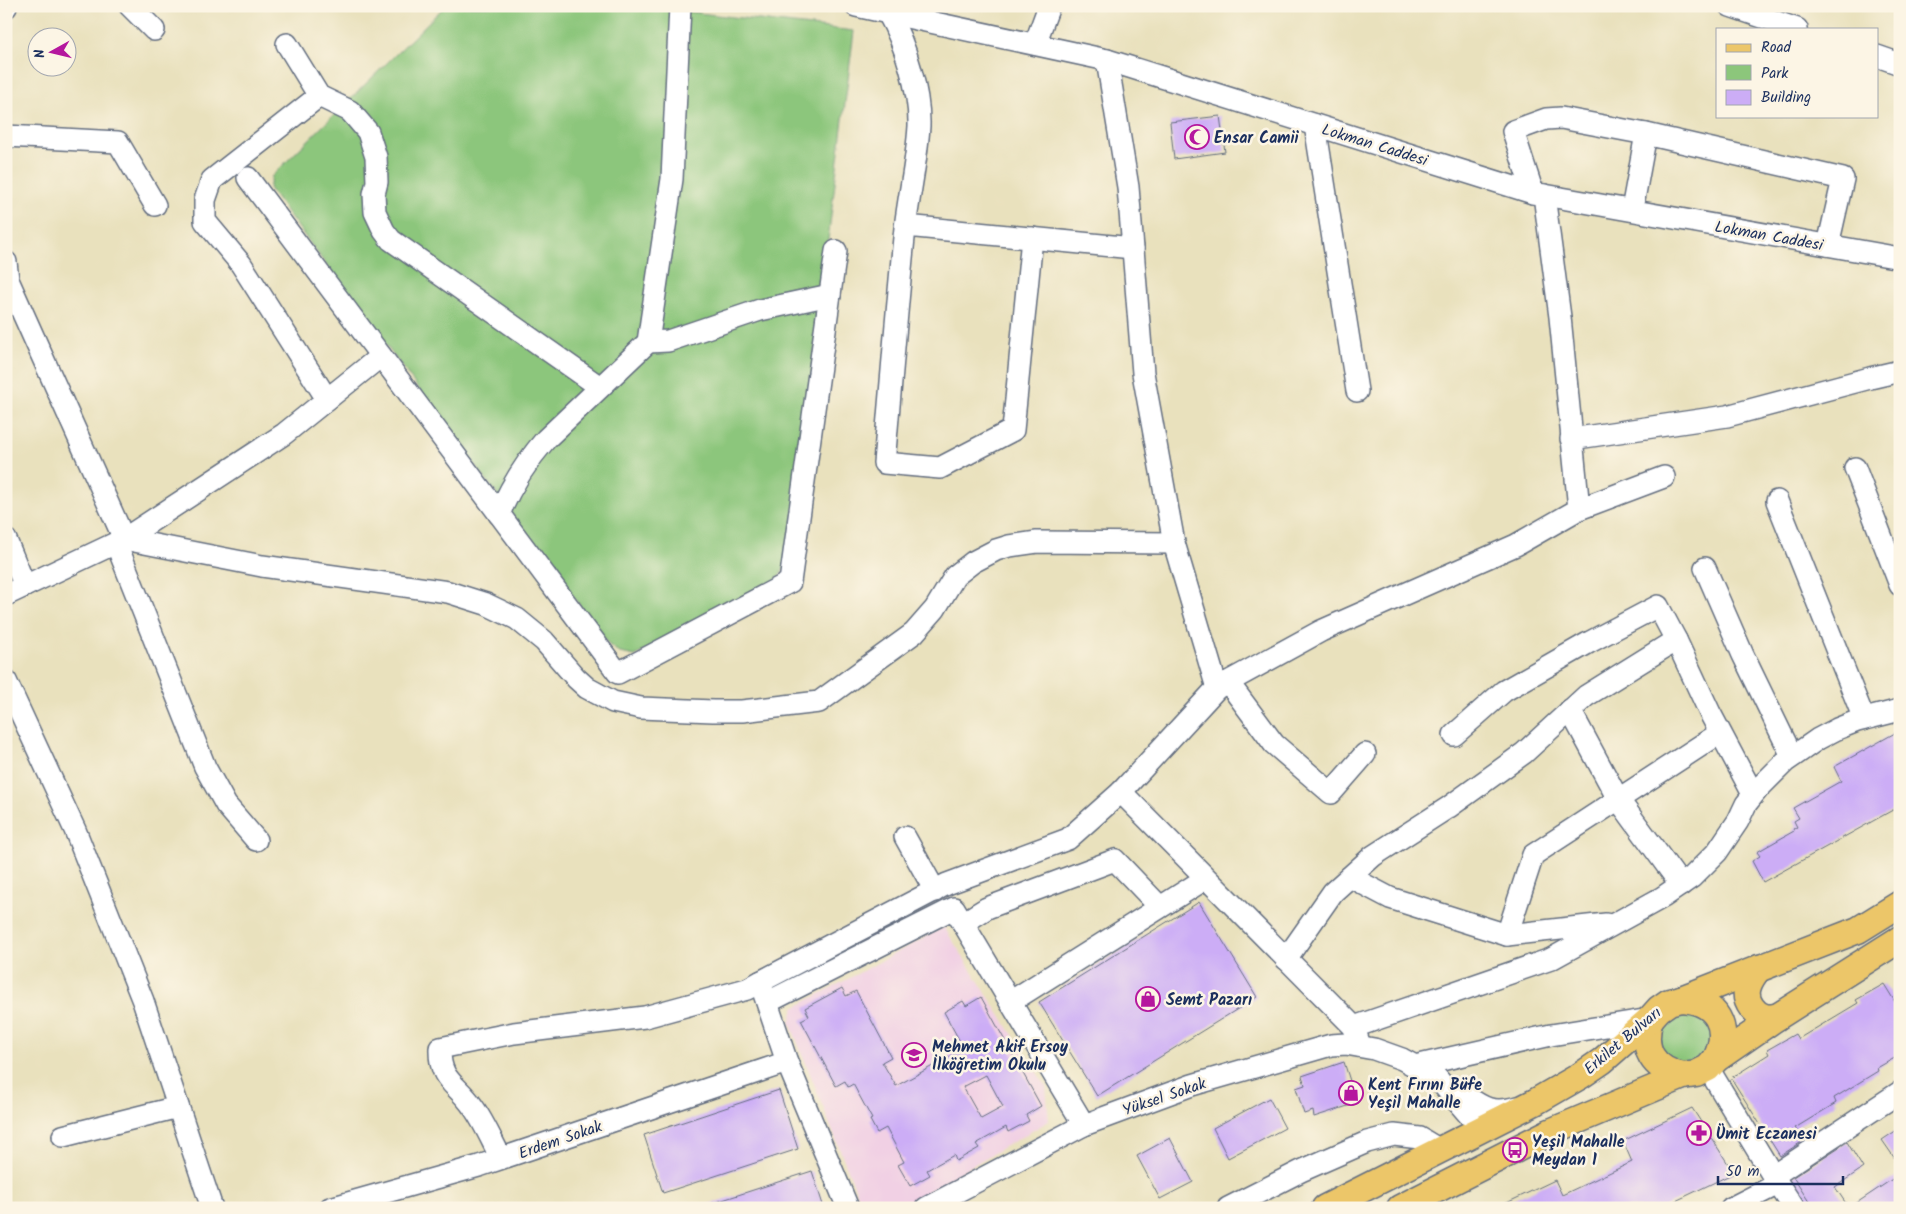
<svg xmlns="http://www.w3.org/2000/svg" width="1906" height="1214" font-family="Kalam,sans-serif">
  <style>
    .built { fill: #f1d0e4 }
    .green { fill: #8cc67b; stroke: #547a6c }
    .building { fill: #ccadf6; fill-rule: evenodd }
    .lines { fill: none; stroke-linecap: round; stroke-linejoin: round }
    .minor-casing { stroke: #636d7f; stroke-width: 24 }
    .major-casing { stroke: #636d7f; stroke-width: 29 }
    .minor { stroke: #fff; stroke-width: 21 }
    .major { stroke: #ecc669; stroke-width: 26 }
    .labels { text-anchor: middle; stroke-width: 5; stroke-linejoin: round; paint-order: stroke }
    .poi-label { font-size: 16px; font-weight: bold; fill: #1b2f5e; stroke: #fcf5e5; text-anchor: start }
    .street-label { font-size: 16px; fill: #1b2f5e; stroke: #fcf5e5 }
  </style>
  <rect width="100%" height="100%" fill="#fcf5e5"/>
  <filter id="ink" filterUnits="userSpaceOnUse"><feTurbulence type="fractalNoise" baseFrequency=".02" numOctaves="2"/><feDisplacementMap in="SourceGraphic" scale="10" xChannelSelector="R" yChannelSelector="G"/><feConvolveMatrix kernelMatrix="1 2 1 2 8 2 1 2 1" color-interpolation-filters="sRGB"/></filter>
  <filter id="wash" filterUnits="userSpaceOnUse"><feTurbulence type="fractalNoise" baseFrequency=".0096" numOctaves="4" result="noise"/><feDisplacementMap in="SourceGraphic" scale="20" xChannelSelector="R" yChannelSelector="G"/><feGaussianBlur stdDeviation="1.12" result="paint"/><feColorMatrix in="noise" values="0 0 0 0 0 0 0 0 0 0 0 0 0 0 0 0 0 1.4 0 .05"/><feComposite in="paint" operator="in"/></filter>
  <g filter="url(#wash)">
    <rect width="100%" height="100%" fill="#e9e1bd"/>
    <polygon class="built" points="944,927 1046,1087 1049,1121 899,1208 863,1208 790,1023 794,1008"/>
    <g class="green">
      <polygon points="445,6 638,6 854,31 788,561 781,574 775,581 635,656 620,653 609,645 269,188 272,176 277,171"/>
      <path d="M 1690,1008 L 1713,1026 L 1709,1054 L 1685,1066 L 1662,1054 C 1657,1016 1655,1020 1690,1008 Z"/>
    </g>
    <g id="blocks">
      <g class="building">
        <polygon points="1220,116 1225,152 1174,159 1170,122"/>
        <polygon points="1895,733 1900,741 1900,806 1763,882 1752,861 1760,856 1757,852 1794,831 1793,829 1797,827 1794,821 1799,818 1793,808 1841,781 1834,767"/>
        <polygon points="1199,902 1257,997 1097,1096 1039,1002"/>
        <polygon points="1884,984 1900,1010 1900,1055 1877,1068 1878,1071 1834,1098 1836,1103 1795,1128 1803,1141 1780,1156 1731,1078 1769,1054 1767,1050 1795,1034 1798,1039 1858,1003 1856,1000"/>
        <path d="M 842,988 L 846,996 L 856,991 L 891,1057 L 882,1062 L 896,1086 L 964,1049 L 944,1012 L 963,1001 L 966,1006 L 981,997 L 1041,1106 L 1026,1115 L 1029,1121 L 1008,1132 L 1006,1127 L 976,1144 L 979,1148 L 956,1161 L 954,1155 L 927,1170 L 930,1175 L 910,1186 L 898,1165 L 904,1162 L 886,1128 L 877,1133 L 870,1120 L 872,1119 L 853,1084 L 848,1087 L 845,1081 L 836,1086 L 801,1020 L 809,1016 L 805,1008 ZM 986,1075 L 1003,1107 L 981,1119 L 963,1087 Z"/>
        <polygon points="1344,1062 1357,1103 1314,1117 1313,1111 1304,1114 1296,1088 1305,1085 1302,1076"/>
        <polygon points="779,1090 798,1149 663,1193 644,1135"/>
        <polygon points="1269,1098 1285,1128 1228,1158 1213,1128"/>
        <polygon points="1692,1108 1734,1173 1661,1208 1496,1208 1555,1180 1562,1195 1632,1162 1623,1141"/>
        <polygon points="1900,1128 1900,1166 1882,1140"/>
        <polygon points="1170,1138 1193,1182 1160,1199 1137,1156"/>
        <polygon points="1847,1142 1863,1168 1835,1187 1849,1208 1900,1174 1900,1208 1813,1208 1793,1177"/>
        <polygon points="812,1171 824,1208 708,1208 707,1205"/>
      </g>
    </g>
  </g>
  <g filter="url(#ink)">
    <use href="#blocks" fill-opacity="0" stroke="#636d7f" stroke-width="1"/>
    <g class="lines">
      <defs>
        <g id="minor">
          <polyline points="130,6 154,30"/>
          <polyline points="856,6 1107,60 1533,193 1900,258"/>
          <polyline points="1730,6 1797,29"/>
          <polyline points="6,7 6,6"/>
          <path d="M 888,13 C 905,43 920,92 919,126 C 917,160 909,194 905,228 C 897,306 891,385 884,463 L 940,468 L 1013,430 L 1032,238"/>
          <polyline points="287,44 319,96 350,111 368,132 376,157 377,182 374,194 375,212 384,231 391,240 600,387"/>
          <polyline points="1035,44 1049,6"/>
          <polyline points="1877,56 1900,64"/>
          <polyline points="1107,60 1128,187 1143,373 1174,543 1217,688"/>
          <polyline points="319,96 212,180 205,200 205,221 241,264 327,399"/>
          <polyline points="1315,125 1357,391"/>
          <polyline points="6,136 118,142 155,205"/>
          <polyline points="248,178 618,673 790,582 836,251"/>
          <polyline points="1533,193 1513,131 1546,119 1561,118 1646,134"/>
          <polyline points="1632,210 1646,134 1843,179 1828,245"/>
          <polyline points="906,226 1133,248"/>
          <polyline points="6,262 8,280 124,539 262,566 448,592 486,604 517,619 544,641 576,678 587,688 613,702 641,708 713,711 742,711 819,702 914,633 935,609 955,576 973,562 996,550 1009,546 1037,542 1174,543"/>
          <polyline points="648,342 668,341 760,310 830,295"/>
          <polyline points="1571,439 1727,416 1870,378 1900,371"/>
          <polyline points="1855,468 1900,585"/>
          <polyline points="1777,501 1864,719"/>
          <polyline points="1579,509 1664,477"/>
          <path d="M 499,514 C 511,486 526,462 546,439 L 648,342 L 672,179 L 680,6"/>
          <polyline points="6,540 25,586"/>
          <polyline points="116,543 205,767 226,805 256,840"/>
          <polyline points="1705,568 1743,655 1792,756"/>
          <polyline points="6,595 124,539 284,434 381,356"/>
          <polyline points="6,681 75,830 143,1001 212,1208"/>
          <polyline points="1228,682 1274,744 1331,793 1365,754"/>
          <polyline points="1570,710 1618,799 1681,885"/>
          <polyline points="1454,735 1504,691 1588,643 1658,606 1676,640 1710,713 1753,794"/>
          <polyline points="1121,792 1354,1027"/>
          <polyline points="905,837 935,891"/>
          <polyline points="1350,877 1390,898 1507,935 1606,924"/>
          <polyline points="963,923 987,908 1115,860 1160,907"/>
          <polyline points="1507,935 1533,855 1720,733"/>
          <polyline points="1286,959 1333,892 1373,856 1449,807 1524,753 1586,696 1676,640"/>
          <polyline points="768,1002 954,908 1084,1125"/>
          <polyline points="1010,1002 1205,879"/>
          <polyline points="1360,1046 1354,1027 1551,959 1663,897 1692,877 1717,852 1738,821 1746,804 1758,789 1785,762 1818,739 1837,729 1857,721 1900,710"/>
          <polyline points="1415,1066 1551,1035 1650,1019"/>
          <polyline points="1708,1068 1773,1176 1794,1208"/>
          <path d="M 1457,1090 C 1481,1106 1488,1115 1518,1107"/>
          <polyline points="63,1136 178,1107"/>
          <path d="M 501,1158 C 492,1141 484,1122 473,1107 C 457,1083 439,1082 440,1048 L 514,1033 L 645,1017 L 747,989 L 760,982"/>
          <polyline points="1773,1176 1900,1092"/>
          <polyline points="330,1208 479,1166 787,1062"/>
          <polyline points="848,1208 787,1062 760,982 947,884 1068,839 1121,792 1217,688 1321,631 1516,545 1579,509 1560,317 1544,195"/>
          <polyline points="926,1208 1084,1125 1192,1085 1331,1045 1346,1044 1374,1049 1402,1059 1437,1078 1481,1129"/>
          <polyline points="1228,1208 1301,1171 1367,1142 1394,1135 1420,1138 1440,1150"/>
          <polyline points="1731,1208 1778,1184"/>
        </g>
        <g id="major">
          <path d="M 1759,968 C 1749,980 1741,994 1752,1008 C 1755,1012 1760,1016 1765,1017 C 1769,1018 1774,1017 1777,1017"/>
          <path d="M 1681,999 C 1717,1001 1731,1027 1716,1059"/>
          <path d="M 1650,1019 C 1641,1049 1652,1069 1683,1076"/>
          <polyline points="1325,1208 1535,1102 1580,1076 1602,1061 1650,1019 1659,1009 1669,1002 1681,999 1858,930 1900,904"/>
          <polyline points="1400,1208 1550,1132 1683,1076 1696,1074 1708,1068 1716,1059 1777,1017 1900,939"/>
        </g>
      </defs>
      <use href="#minor" class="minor-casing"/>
      <use href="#major" class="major-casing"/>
      <use href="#minor" class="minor"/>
      <use href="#major" class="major"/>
    </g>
  </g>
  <defs>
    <symbol id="mosque-ring" viewBox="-11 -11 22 22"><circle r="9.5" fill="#fcf5e5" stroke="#b5179e" stroke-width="1.5"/><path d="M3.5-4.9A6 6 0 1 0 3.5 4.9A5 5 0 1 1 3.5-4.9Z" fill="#b5179e"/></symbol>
    <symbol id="shop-ring" viewBox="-11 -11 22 22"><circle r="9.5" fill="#fcf5e5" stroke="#b5179e" stroke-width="1.5"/><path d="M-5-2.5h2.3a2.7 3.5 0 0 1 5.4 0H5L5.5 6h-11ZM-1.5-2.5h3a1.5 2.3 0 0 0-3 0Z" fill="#b5179e"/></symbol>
    <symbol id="school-ring" viewBox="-11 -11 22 22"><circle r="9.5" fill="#fcf5e5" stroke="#b5179e" stroke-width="1.5"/><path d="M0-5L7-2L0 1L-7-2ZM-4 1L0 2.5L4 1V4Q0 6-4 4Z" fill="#b5179e"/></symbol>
    <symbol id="pharmacy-ring" viewBox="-11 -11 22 22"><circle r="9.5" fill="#fcf5e5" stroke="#b5179e" stroke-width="1.5"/><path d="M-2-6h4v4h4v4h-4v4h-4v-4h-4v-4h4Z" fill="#b5179e"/></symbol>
    <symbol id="bus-ring" viewBox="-11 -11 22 22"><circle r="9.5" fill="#fcf5e5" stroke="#b5179e" stroke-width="1.5"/><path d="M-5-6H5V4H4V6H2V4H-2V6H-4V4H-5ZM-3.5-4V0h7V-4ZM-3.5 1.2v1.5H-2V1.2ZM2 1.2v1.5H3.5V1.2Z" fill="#b5179e"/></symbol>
  </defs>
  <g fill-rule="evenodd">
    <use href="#mosque-ring" x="1183" y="123" width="28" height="28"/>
    <use href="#shop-ring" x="1134" y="985" width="28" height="28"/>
    <use href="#school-ring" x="900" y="1041" width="28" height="28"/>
    <use href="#shop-ring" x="1337" y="1079" width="28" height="28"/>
    <use href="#pharmacy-ring" x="1685" y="1119" width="28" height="28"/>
    <use href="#bus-ring" x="1501" y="1136" width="28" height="28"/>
  </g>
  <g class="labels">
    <g class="poi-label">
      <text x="1214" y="143">Ensar Camii</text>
      <text x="1166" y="1005">Semt Pazarı</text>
      <text x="932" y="1052">Mehmet Akif Ersoy<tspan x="932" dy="18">İlköğretim Okulu</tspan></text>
      <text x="1368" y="1090">Kent Fırını Büfe<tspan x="1368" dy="18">Yeşil Mahalle</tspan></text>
      <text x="1716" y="1139">Ümit Eczanesi</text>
      <text x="1532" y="1147">Yeşil Mahalle<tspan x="1532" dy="18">Meydan 1</tspan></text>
    </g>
    <g class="street-label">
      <text transform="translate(1375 144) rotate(17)" y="6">Lokman Caddesi</text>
      <text transform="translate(1769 235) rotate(10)" y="6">Lokman Caddesi</text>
      <text transform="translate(1622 1040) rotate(-40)" y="6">Erkilet Bulvarı</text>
      <text transform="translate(1164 1096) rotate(-19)" y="6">Yüksel Sokak</text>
      <text transform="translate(560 1139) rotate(-19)" y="6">Erdem Sokak</text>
    </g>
  </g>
  <rect width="1906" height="1214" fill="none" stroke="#fcf5e5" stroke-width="25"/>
  <rect x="1716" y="28" width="162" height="90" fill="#fcf5e5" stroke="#a2a6af"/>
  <rect x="1726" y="44" width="25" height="8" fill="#ecc669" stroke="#a2a6af"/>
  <text x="1761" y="52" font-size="15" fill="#1b2f5e">Road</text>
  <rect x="1726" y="65" width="25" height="15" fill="#8cc67b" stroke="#a2a6af"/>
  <text x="1761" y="78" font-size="15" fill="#1b2f5e">Park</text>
  <rect x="1726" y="90" width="25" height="15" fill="#ccadf6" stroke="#a2a6af"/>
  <text x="1761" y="102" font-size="15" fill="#1b2f5e">Building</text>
  <g transform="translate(52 52) rotate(262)"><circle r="24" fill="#fcf5e5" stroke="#a2a6af"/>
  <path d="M0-4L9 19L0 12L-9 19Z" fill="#b5179e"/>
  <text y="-8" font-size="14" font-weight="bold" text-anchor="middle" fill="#1b2f5e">N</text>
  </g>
  <path d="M1718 1176v8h125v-8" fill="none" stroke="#1b2f5e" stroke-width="2.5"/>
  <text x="1726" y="1176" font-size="15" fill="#1b2f5e" stroke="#fcf5e5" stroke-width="4" paint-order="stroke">50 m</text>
</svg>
